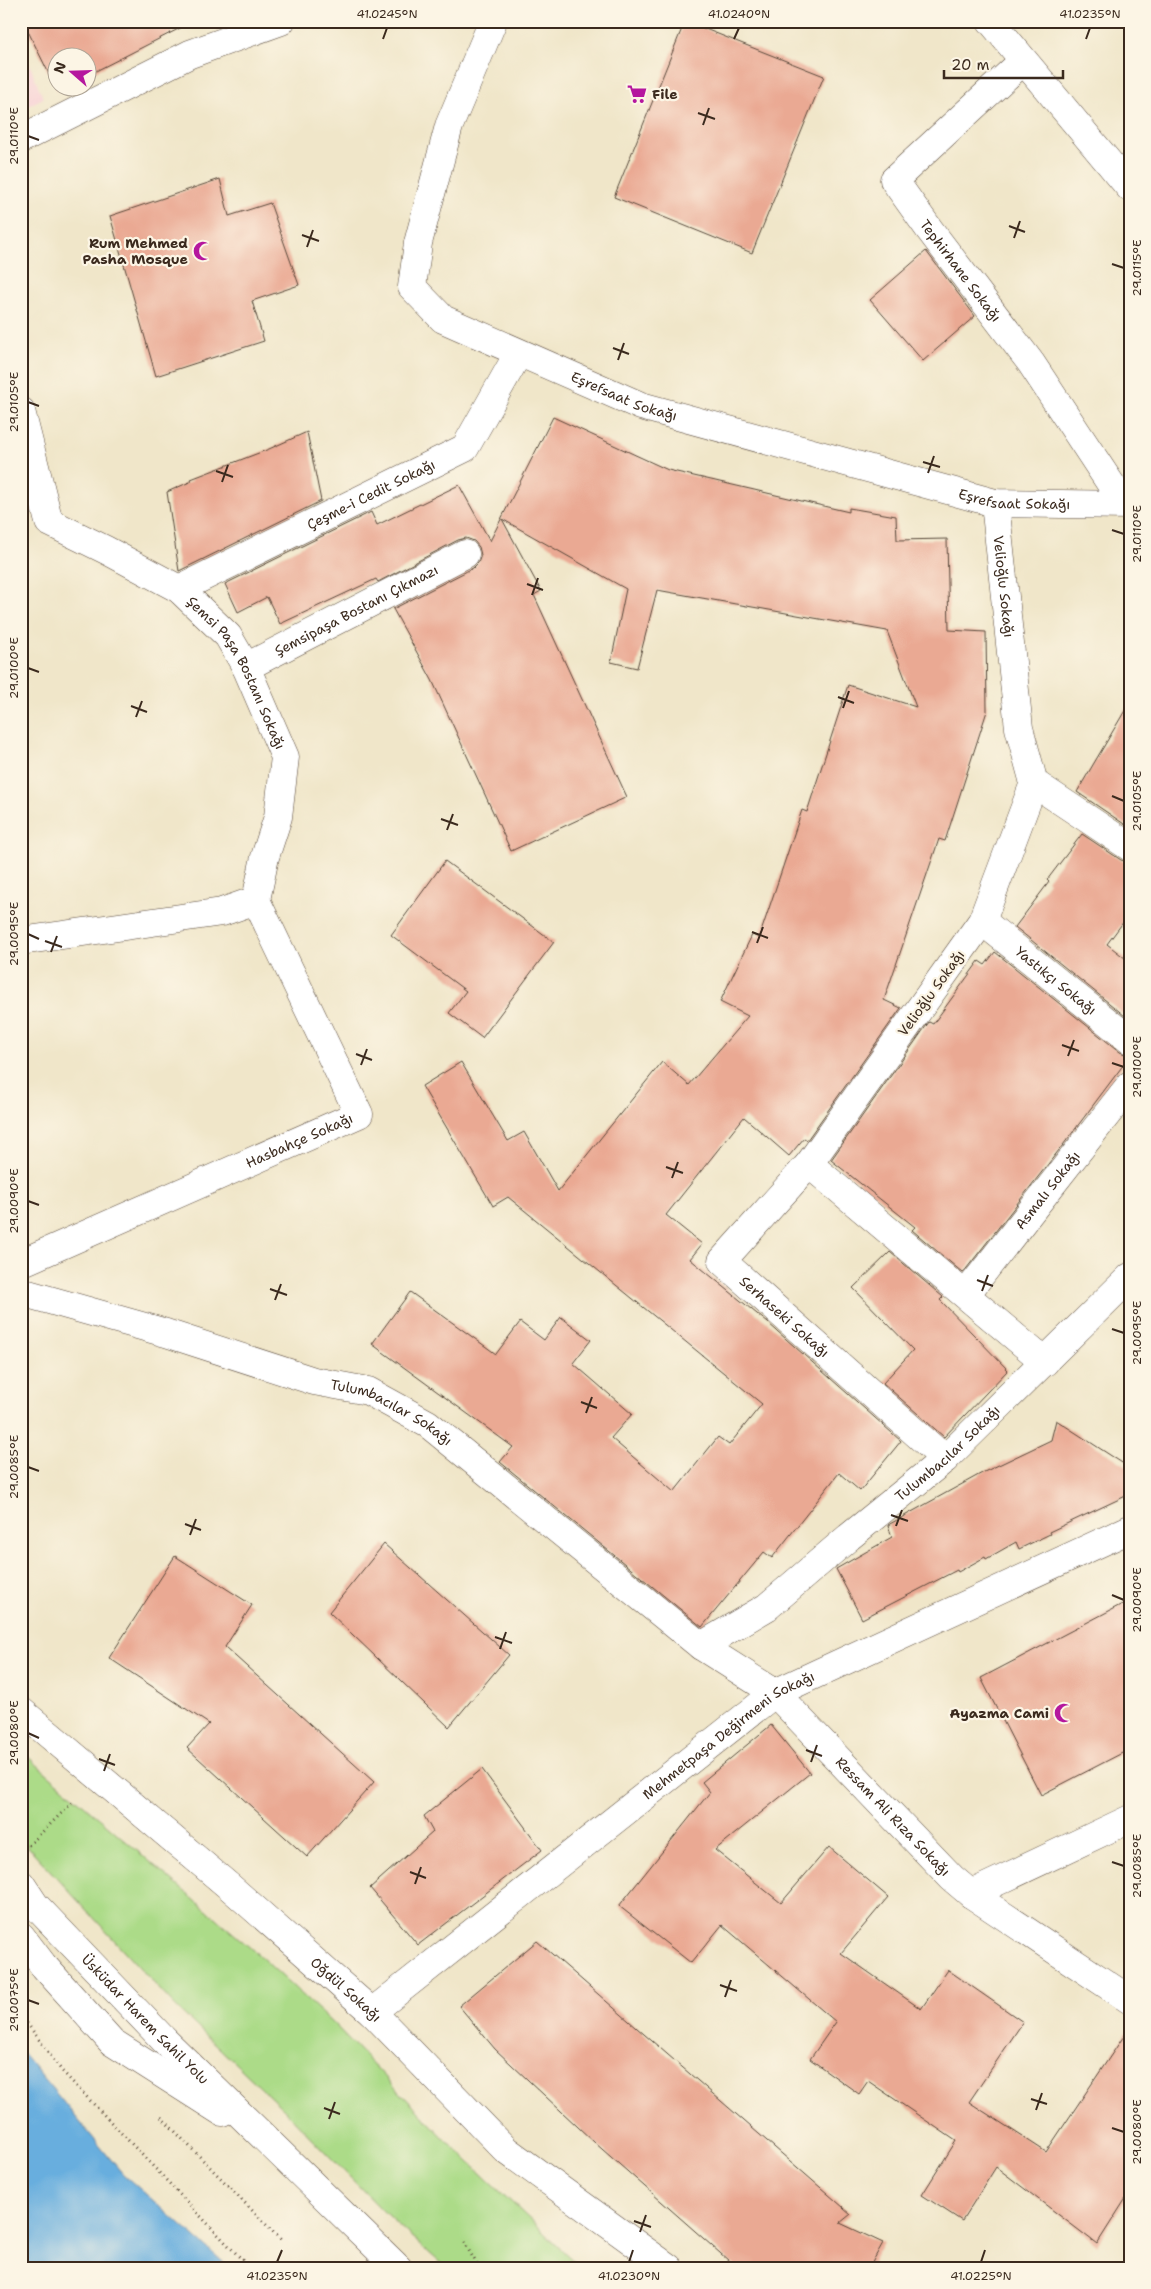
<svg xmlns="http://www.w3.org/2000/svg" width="1151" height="2289" font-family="'Shantell Sans',sans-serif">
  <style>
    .built { fill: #f7cfd4 }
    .green { fill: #acdb88; stroke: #748253 }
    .water { fill: #67aede; stroke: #516c7e }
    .building { fill: #eaa993 }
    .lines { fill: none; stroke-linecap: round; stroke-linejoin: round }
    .minor-casing { stroke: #564638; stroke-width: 29 }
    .tertiary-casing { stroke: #564638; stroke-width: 29 }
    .primary-casing { stroke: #564638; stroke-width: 29 }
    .path { stroke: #564638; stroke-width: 3; stroke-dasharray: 1 4; stroke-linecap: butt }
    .minor { stroke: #fff; stroke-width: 28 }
    .tertiary { stroke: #fff; stroke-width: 28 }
    .primary { stroke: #fff; stroke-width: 28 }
    .ticks { fill: none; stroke: #3b2a1e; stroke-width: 2 }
    .labels { text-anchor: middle; stroke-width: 4.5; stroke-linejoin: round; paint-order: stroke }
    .poi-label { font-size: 14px; font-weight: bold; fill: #3b2a1e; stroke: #fcf5e5; text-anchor: end }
    .street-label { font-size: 14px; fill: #3b2a1e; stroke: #fcf5e5 }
    .neatline { fill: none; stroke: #3b2a1e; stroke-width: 2 }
    .ticks-label { font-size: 12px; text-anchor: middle; fill: #3b2a1e }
  </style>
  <rect width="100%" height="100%" fill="#fcf5e5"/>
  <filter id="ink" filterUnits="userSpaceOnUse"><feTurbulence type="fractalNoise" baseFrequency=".02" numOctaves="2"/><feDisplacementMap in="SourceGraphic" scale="10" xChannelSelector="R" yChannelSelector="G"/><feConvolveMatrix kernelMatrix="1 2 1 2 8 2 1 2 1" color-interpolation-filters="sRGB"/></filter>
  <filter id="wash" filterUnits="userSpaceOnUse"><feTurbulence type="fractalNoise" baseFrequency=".0096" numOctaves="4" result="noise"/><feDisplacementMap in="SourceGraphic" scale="20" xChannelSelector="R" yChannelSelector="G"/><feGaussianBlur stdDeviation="1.12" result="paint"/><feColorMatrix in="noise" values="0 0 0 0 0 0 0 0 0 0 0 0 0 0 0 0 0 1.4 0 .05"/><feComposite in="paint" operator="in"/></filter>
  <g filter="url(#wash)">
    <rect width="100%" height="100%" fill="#f0e6c9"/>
    <polygon class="built" points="21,43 43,98 21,110"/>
    <polygon class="green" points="21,1751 261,1957 333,2023 451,2145 581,2268 446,2268 386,2214 283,2109 174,2005 21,1839"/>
    <polygon class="water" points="21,2051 123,2174 230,2268 21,2268"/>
    <g id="blocks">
      <g class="building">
        <polygon points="23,21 194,21 88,75 88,58 58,58 58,88 62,88 57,90"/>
        <polygon points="685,21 824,76 752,253 614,197"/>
        <polygon points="220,179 229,216 270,203 299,285 252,301 264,341 156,376 110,216"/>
        <polygon points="926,251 975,316 923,361 870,300"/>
        <polygon points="553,417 668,470 849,512 849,508 896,516 897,540 947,539 949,630 986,632 987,711 945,841 939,839 884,1000 901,1008 807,1140 804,1138 789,1156 744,1117 666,1215 702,1244 690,1259 768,1323 901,1441 860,1491 839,1473 772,1558 764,1552 702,1627 500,1462 513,1447 372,1344 410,1292 496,1354 520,1322 544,1340 561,1317 591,1340 573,1363 632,1414 611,1438 674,1492 718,1437 729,1445 762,1404 508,1197 493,1206 422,1086 461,1062 508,1141 524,1132 558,1191 662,1062 689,1085 748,1016 720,1002 752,935 759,938 802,810 807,812 848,685 916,707 887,631 657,590 637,668 611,662 626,589 502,519 541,591 534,595 627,797 511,851 432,680 393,609 473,568 478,563 481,555 479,547 474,541 466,538 458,540 378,582 376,579 280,624 267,597 238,612 225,584 371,512 377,525 459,485 490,541"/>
        <polygon points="307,432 321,501 179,571 167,492 192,481 191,479 269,449"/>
        <polygon points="1130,702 1130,828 1077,792"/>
        <polygon points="1082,834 1121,860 1130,863 1130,913 1107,944 1130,962 1130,1020 1015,927 1049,882 1047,880"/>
        <polygon points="445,861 554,942 482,1038 449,1013 466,991 391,935"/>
        <polygon points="995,952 1120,1052 1130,1056 1070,1136 963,1273 912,1230 915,1227 831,1160 929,1022 933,1024 979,961 985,965"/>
        <polygon points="890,1252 943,1297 940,1300 1008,1370 944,1437 883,1383 913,1350 853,1288"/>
        <polygon points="1056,1420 1130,1468 1130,1494 1049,1532 1050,1534 1019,1549 1016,1542 986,1559 985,1557 958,1572 957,1570 862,1619 836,1569 892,1537 888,1525 984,1472 1051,1440"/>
        <polygon points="384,1544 509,1655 449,1727 329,1612"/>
        <polygon points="175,1556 252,1605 225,1647 374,1782 307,1857 187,1748 209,1724 109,1658"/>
        <polygon points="1130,1600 1130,1749 1041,1795 981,1678"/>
        <polygon points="771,1725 810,1773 715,1850 781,1903 829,1847 888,1897 841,1953 921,2009 948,1970 1023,2022 969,2102 1046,2152 1130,2027 1130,2192 1097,2244 996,2167 962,2221 922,2195 956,2141 868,2081 859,2094 810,2059 836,2022 722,1925 691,1963 619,1906 710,1792 702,1782"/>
        <polygon points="482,1769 542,1850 418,1945 370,1888 433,1832 424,1816"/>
        <polygon points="537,1941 851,2214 840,2223 883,2243 869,2268 737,2268 594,2142 495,2049 459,2006"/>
      </g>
    </g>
  </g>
  <g filter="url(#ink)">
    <use href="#blocks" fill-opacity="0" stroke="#564638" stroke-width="1"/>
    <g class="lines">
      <defs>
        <g id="minor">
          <path id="s1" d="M 493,21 L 449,126 L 418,243 L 412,287 L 443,319 L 641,406 L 995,503 L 1130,505"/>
          <path id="s2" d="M 1023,61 L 894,180 L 929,229 L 1031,363 L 1124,504"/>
          <path id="s3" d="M 21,411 L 49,522 L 106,550 L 179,589 L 228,636 L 246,667 L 285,757 L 278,817 L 265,857 L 256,900"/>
          <path id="s4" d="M 995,503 L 1019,728 L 1034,783 L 982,921 L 809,1164 L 1045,1362"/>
          <path id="s5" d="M 179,589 L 465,448 L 518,354"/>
          <path id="s6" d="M 246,667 L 465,554"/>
          <polyline points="1034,783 1130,847"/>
          <path id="s7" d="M 982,921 L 1130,1040"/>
          <polyline points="21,941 222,912 256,900"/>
          <path id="s8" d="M 809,1164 L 722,1261 L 945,1459"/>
          <path id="s9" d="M 21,1263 L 359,1114 L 256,900"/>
          <path id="s10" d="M 21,1292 L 166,1333 L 314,1381 L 368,1391 L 428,1424 L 701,1646 L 775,1693 L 952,1878 L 971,1894 L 1130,2000"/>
          <path id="s11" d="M 966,1294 L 1130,1085"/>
          <path id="s12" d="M 701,1646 L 767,1607 L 849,1537 L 945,1459 L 1130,1277"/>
          <path id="s13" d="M 21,1711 L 231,1888 L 372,2012 L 506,2150 L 669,2268"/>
          <polyline points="971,1894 1130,1819"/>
          <path id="s14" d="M 372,2012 L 775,1693 L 1130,1529"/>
        </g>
        <g id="tertiary">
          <polyline points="991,21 1130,188"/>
          <polyline points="21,139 190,54 281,21"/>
        </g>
        <g id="primary">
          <path id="s15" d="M 21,1884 L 35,1905 L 165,2041 L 398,2268"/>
          <polyline points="21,1936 43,1965 112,2042 222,2112"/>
        </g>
      </defs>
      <use href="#minor" class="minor-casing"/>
      <use href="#tertiary" class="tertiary-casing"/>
      <use href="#primary" class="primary-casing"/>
      <g class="path">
        <polyline points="25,1849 74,1801"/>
        <polyline points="21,2015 62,2071 250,2268"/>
        <polyline points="161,2117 283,2242"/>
        <polyline points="464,2242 479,2268"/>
      </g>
      <use href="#minor" class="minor"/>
      <use href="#tertiary" class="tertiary"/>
      <use href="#primary" class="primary"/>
    </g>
  </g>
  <path class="ticks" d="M 383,39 L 387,28M 734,39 L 739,28M 1086,39 L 1090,28M 698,113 L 715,119M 703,125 L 709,108M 28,136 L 39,140M 1009,226 L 1025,232M 302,235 L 319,241M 1014,238 L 1020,221M 307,247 L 313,230M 1112,264 L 1124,268M 613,348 L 629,354M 618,360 L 624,343M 28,402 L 39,406M 923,462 L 940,467M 216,471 L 233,477M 928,473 L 934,456M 222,482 L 228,465M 1112,530 L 1124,534M 527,584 L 543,590M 532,595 L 538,578M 28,668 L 39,672M 838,697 L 854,703M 131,706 L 147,712M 843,708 L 849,691M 136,717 L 142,701M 1112,796 L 1124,801M 441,819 L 458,825M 447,830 L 453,814M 752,932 L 768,938M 28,934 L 39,939M 45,941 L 62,947M 757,943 L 763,927M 51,952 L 57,936M 1062,1045 L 1079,1051M 356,1054 L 372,1060M 1068,1056 L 1074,1040M 1112,1063 L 1124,1067M 361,1065 L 367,1049M 666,1167 L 683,1173M 672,1178 L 678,1162M 28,1201 L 39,1205M 977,1280 L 993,1286M 270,1289 L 287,1295M 982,1291 L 988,1275M 275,1300 L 281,1284M 1112,1329 L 1124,1333M 581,1402 L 597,1408M 586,1413 L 592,1397M 28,1467 L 39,1471M 891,1515 L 908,1521M 185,1524 L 201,1530M 896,1526 L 902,1510M 190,1535 L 196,1519M 1112,1595 L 1124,1600M 495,1637 L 512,1643M 500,1649 L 506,1632M 28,1733 L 39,1738M 806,1750 L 822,1756M 99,1759 L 115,1765M 811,1762 L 817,1745M 104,1771 L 110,1754M 1112,1862 L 1124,1866M 410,1872 L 426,1878M 415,1884 L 421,1867M 720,1985 L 737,1991M 725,1997 L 731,1980M 28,2000 L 39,2004M 1031,2099 L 1047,2104M 324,2108 L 340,2114M 1036,2110 L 1042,2093M 329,2119 L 335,2102M 1112,2128 L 1124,2132M 634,2221 L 651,2227M 640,2232 L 646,2215M 277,2262 L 282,2250M 629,2262 L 633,2250M 981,2262 L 985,2250"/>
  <defs>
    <symbol id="supermarket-bare" viewBox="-9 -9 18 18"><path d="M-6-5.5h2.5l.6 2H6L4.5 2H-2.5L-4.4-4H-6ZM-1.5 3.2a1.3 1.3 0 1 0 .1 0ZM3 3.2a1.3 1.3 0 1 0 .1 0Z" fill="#b5179e" stroke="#fcf5e5" stroke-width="2.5" paint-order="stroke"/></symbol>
    <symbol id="mosque-bare" viewBox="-9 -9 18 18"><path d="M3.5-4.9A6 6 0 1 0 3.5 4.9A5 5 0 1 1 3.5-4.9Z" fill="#b5179e" stroke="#fcf5e5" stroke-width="2.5" paint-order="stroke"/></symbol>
  </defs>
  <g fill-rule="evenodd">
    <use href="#supermarket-bare" x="623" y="80" width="28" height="28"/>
    <use href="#mosque-bare" x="189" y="237" width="28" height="28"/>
    <use href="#mosque-bare" x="1050" y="1699" width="28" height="28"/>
  </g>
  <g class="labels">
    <g class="poi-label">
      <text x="652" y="99" text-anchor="start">File</text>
      <text x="188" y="248">Rum Mehmed<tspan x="188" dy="16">Pasha Mosque</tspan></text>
      <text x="1049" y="1718">Ayazma Cami</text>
    </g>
    <g class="street-label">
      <text dy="5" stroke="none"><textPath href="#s2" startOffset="288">Tephirhane Sokağı</textPath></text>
      <text dy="5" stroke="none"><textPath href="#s1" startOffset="521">Eşrefsaat Sokağı</textPath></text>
      <text dy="5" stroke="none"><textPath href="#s5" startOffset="214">Çeşme-i Cedit Sokağı</textPath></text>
      <text dy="5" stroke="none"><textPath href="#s1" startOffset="926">Eşrefsaat Sokağı</textPath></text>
      <text dy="5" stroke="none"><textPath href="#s4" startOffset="84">Velioğlu Sokağı</textPath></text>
      <text dy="5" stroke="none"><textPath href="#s6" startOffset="124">Şemsipaşa Bostanı Çıkmazı</textPath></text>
      <text dy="5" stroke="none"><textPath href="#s3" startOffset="364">Şemsi Paşa Bostanı Sokağı</textPath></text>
      <text dy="5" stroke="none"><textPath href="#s7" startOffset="95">Yastıkçı Sokağı</textPath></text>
      <text transform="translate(931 993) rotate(-54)" y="5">Velioğlu Sokağı</text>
      <text dy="5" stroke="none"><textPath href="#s9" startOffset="304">Hasbahçe Sokağı</textPath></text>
      <text dy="5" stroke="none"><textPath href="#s11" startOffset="132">Asmalı Sokağı</textPath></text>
      <text dy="5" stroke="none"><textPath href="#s8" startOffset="214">Serhaseki Sokağı</textPath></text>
      <text dy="5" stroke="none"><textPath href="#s10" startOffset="391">Tulumbacılar Sokağı</textPath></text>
      <text dy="5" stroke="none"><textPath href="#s12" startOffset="314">Tulumbacılar Sokağı</textPath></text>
      <text dy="5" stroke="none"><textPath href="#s14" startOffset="452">Mehmetpaşa Değirmeni Sokağı</textPath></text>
      <text dy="5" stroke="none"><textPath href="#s10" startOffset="1040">Ressam Ali Rıza Sokağı</textPath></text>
      <text dy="5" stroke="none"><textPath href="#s13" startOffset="428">Oğdül Sokağı</textPath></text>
      <text dy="5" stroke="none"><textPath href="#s15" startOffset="184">Üsküdar Harem Sahil Yolu</textPath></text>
    </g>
  </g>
  <rect width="1151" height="2289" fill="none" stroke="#fcf5e5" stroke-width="55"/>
  <g transform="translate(72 72) rotate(290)"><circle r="24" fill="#fcf5e5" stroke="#afa495"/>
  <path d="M0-4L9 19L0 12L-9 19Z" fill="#b5179e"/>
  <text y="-8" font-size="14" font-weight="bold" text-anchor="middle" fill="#3b2a1e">N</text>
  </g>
  <path d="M944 70v8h119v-8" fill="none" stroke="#3b2a1e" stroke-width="2.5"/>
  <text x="951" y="70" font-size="15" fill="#3b2a1e" stroke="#fcf5e5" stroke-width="4" paint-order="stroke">20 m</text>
  <rect x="28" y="28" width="1096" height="2234" class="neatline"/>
  <g class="ticks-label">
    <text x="387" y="18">41.0245°N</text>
    <text x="739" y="18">41.0240°N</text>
    <text x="1090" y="18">41.0235°N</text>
    <text transform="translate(14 136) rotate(-90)" y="4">29.0110°E</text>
    <text transform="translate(1137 268) rotate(-90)" y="4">29.0115°E</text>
    <text transform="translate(14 402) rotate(-90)" y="4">29.0105°E</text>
    <text transform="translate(1137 534) rotate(-90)" y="4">29.0110°E</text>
    <text transform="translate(14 668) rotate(-90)" y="4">29.0100°E</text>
    <text transform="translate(1137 801) rotate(-90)" y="4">29.0105°E</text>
    <text transform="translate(14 934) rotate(-90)" y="4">29.0095°E</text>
    <text transform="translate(1137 1067) rotate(-90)" y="4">29.0100°E</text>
    <text transform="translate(14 1201) rotate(-90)" y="4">29.0090°E</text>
    <text transform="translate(1137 1333) rotate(-90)" y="4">29.0095°E</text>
    <text transform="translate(14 1467) rotate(-90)" y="4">29.0085°E</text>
    <text transform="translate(1137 1600) rotate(-90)" y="4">29.0090°E</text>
    <text transform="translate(14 1733) rotate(-90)" y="4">29.0080°E</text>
    <text transform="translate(1137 1866) rotate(-90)" y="4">29.0085°E</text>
    <text transform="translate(14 2000) rotate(-90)" y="4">29.0075°E</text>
    <text transform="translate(1137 2132) rotate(-90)" y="4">29.0080°E</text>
    <text x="277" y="2280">41.0235°N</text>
    <text x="629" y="2280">41.0230°N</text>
    <text x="981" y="2280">41.0225°N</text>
  </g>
</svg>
